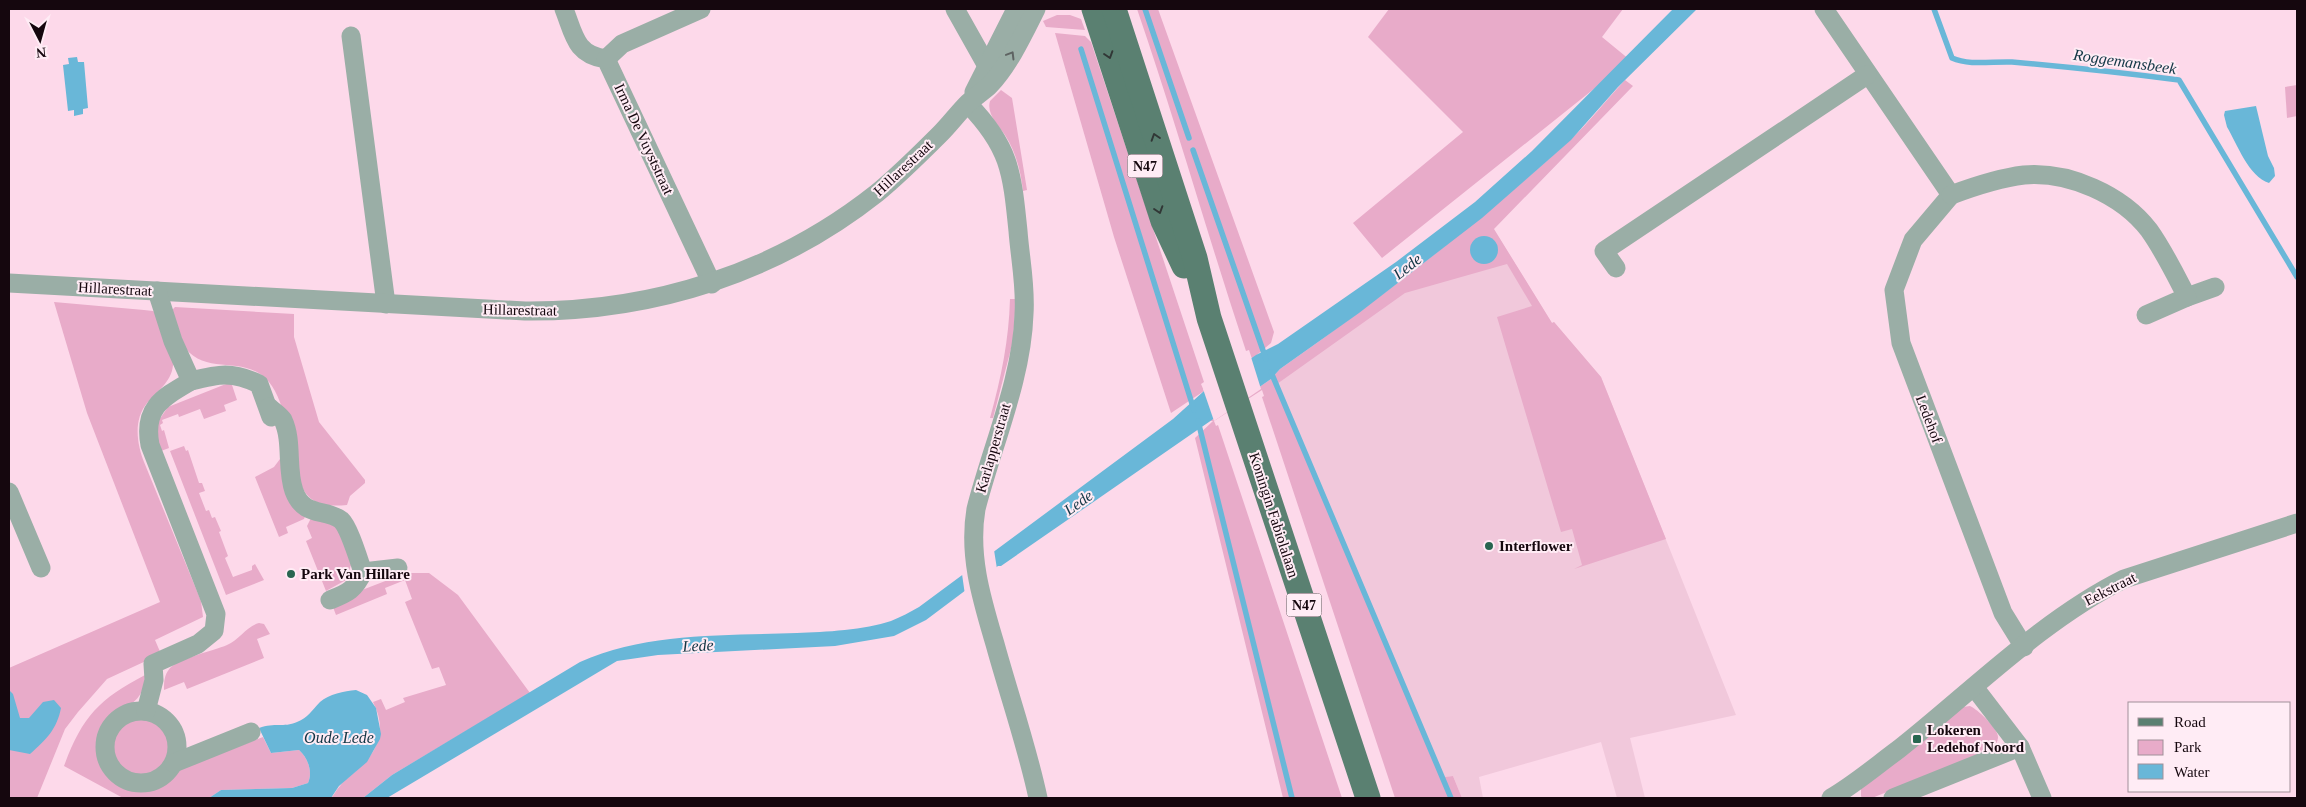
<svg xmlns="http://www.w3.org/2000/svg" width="2306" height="807" font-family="Georgia,serif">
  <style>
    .built { fill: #f1c8db }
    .green { fill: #e8abc9 }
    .water { fill: #69b7d8 }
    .pier { fill: #fdd9ea }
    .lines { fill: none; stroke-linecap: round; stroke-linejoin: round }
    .stream { stroke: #69b7d8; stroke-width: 5.5 }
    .minor { stroke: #9aaea6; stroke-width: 19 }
    .major { stroke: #5a8071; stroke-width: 25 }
    .oneway { stroke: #5e6362 }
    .oneway2 { stroke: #313736 }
    .poi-dot { fill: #286550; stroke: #ffecf5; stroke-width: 2 }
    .labels { text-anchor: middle; stroke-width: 4; stroke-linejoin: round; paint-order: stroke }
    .shield { fill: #ffecf5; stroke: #5b4c53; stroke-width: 1 }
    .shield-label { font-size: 14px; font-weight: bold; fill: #15070e }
    .street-label { font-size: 15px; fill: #15070e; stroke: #ffecf5 }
    .poi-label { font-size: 15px; font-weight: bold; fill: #15070e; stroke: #ffecf5; text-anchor: start }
    .water-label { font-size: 16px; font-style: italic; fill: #113544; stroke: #ffecf5 }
  </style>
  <rect width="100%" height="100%" fill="#fdd9ea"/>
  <polygon class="built" points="1491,225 1552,323 1554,322 1601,377 1736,715 1630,738 1645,798 1617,798 1601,742 1479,777 1483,798 1462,798 1453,776 1444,777 1277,384 1359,313 1420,267"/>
  <g class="green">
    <path d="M 1137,9 L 1158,9 L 1274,332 L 1271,343 L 1252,359 L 1249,350 L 1246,351 C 1208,237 1176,122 1137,9 Z"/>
    <polygon points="1389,9 1623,9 1602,37 1630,60 1382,258 1353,223 1463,132 1368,37"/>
    <polygon points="1057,15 1070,15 1081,19 1085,30 1046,27 1043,21"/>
    <polygon points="1055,33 1085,36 1091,42 1204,382 1201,384 1204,391 1171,413 1114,237"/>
    <path d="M 1625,80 L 1633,86 L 1494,229 L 1552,323 L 1554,322 L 1601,377 L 1666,539 L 1574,569 L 1582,565 L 1572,529 L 1561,532 L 1497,317 L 1532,306 L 1507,264 L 1405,293 L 1277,384 L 1444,777 L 1453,776 L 1462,798 L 1395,798 L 1262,397 L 1264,396 L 1262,390 L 1214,421 L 1216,426 L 1218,425 L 1342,798 L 1283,798 L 1195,438 L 1213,421 L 1210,421 L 1271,379 L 1280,369 C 1381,298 1477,224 1569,141 C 1589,123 1606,100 1625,80 Z"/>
    <polygon points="2297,85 2297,116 2287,118 2285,87"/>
    <path d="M 1001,90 L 1012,98 L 1027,190 L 1023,191 C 1021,172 1016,152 1005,135 C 999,126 986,114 990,101 Z"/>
    <path d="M 1010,299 L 1016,299 L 1013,341 L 993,418 L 990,418 C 1001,379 1009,339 1010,299 Z"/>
    <path d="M 54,302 L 144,310 L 153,311 L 157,314 C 162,327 172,344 173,358 C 175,380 159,389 147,403 C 133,420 137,444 144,462 L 201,601 L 203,617 L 155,640 L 161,654 L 107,679 L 78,712 L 65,729 L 37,798 L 9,798 L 9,668 L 160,602 L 87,413 Z"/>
    <path d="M 175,307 L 294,314 L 294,337 L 319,422 L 365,480 L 365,483 L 350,496 L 347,505 C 326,507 310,505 301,485 C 294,458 286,402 269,382 C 244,352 203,379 182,343 C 177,334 175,321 172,310 Z"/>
    <polygon points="231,382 237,400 224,405 226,411 204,419 200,409 179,417 178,414 162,420 163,423 160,425 162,431 164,430 169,448 161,451 158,441 157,423 168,407"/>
    <polygon points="184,446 186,451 188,450 199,483 202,483 205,491 199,493 206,511 209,510 212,518 215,517 221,531 219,532 228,556 225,558 233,577 252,570 252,566 255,564 264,580 226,595 170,451"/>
    <polygon points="280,459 284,460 306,514 304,519 286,527 288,533 279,537 255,477 274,467"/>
    <polygon points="312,516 335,525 342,533 352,562 346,580 326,591 306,541 312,538 307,526"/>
    <path d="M 406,573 L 429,573 L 458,595 L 530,693 L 392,775 L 363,798 L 331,798 C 335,794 336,790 340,786 C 344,780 352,775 357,770 C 379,751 387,729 373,702 L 381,699 L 386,710 L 405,702 L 403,698 L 446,685 L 439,667 L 432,669 L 405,602 L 412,599 L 405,580 L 385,588 L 387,594 L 336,615 L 331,602 Z"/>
    <path d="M 259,623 L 264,624 L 270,634 L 257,639 L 264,658 L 187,689 L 184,682 L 164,690 C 164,682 164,675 170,668 C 180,658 213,651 227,645 C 239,640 247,626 259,623 Z"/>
    <path d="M 145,675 C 146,708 114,706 102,732 C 96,744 100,758 106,769 C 113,782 130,790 145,788 C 161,787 168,776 182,769 C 208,757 236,748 263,737 L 271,753 L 299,750 C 308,758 313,772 308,783 L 292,788 L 221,790 L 209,798 L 123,798 L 64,766 C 82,717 99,699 145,675 Z"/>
    <path d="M 1970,706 C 1977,709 1999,729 1998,738 C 1997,744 1993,748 1989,751 L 1872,798 L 1862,798 L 1861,796 L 1861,787 L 1963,707 Z"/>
    <circle cx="141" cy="746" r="30"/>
  </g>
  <g class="water">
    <path d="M 1673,9 L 1697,9 L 1618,87 L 1571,140 L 1482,218 L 1359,313 L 1280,369 L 1271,379 L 1001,566 L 998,566 L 926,620 L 894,636 L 835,646 L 658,655 L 617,661 L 387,798 L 363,798 L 392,775 L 580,662 C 648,632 724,636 797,633 C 825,632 865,630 891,621 C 901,617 910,612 919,607 L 1173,419 L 1204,391 L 1256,355 L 1278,344 L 1396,262 L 1475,202 L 1532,151 Z"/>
    <polygon points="77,57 78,62 84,62 88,108 83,109 83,114 74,116 74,110 68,111 63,65 69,64 68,58"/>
    <path d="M 2256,106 L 2268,156 L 2274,168 L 2275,176 L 2269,183 C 2249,177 2237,144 2227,127 L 2224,115 L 2225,111 Z"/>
    <circle cx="1484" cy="250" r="14"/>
    <path d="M 9,690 L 13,694 L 20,718 L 29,718 L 43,702 L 54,700 L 61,708 C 57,729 46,740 30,754 L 9,750 Z"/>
    <path d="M 356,690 L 367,695 L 376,708 L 381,734 L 380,739 L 367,762 L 339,786 L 331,798 L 209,798 L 221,790 L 292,788 L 308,783 C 313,772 308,758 299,750 L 271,753 L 259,728 C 275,722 283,728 297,722 C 308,718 312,710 320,702 C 329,694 344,691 356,690 Z"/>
  </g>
  <g class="pier">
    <polygon points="1251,357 1261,389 1214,421 1203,389"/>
    <polygon points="994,550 997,569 968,591 965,595 962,574"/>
  </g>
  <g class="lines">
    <g class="stream">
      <polyline points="1145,9 1189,138"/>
      <path d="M 1934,9 L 1952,58 C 1970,66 1993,61 2012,62 C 2068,67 2124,73 2179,80 L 2297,277"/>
      <polyline points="1081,49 1194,410"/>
      <polyline points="1193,150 1266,359"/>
      <polyline points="1271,372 1451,798"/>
      <polyline points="1198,421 1292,798"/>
    </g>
    <g class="minor">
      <path d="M 564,9 C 574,34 575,55 606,59 L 712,284"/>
      <polyline points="955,9 991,73"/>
      <polyline points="1824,9 1951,195 1913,240 1894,290 1901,343 2003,613 2024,647"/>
      <polyline points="351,36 386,304"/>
      <polyline points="606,59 622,44 701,9"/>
      <polyline points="974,92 1016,9"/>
      <path d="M 968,104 C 1010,147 1012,172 1018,231 C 1020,258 1026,286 1024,314 C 1022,379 992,446 976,509 C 968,556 982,600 995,644 C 1009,695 1027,746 1038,798"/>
      <path d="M 1951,195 C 1975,186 1999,178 2024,175 C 2069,171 2122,195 2149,230 C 2164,251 2175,274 2187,297 L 2215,287"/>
      <polyline points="1616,268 1604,251 1867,75"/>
      <path d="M 9,283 L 525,311 C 653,312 776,273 877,193 C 899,175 920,154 940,134 C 950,124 958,113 968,103 C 975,97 982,92 989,86 C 1009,65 1023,35 1036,9"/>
      <polyline points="2146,315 2187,297"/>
      <path d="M 191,381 C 219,374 232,371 259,384 L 271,417"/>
      <path d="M 269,407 C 273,411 280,415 283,420 C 293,441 286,469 294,491 C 304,518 325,508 341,520 C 349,527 359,561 363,572 C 355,590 347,593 330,600"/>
      <polyline points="9,492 41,568"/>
      <polyline points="363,572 398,568"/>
      <polyline points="1974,687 2020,747 2042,798"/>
      <circle cx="141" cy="747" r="36"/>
      <path d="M 146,711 L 154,680 L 153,664 L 198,644 L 214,631 L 216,614 L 150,445 C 143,408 162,398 191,381 L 173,341 L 157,291"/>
      <polyline points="174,763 251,732"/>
      <path d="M 1831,798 C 1855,784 1876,766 1899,749 C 1971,692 2042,620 2124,579 L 2297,523"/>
      <polyline points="1893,798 2020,747"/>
    </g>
    <g class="major">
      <polyline points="1094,9 1163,221 1184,266"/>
      <polyline points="1114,9 1195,258 1209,318 1368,798"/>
    </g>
  </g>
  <defs><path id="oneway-chevron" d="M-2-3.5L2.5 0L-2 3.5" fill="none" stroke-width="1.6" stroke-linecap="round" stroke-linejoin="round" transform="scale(1.25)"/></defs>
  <use class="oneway" href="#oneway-chevron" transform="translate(1011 55) rotate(-59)"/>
  <g class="oneway2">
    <use href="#oneway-chevron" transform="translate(1109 55) rotate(72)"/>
    <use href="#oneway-chevron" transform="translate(1155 137) rotate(-108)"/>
    <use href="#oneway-chevron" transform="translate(1159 210) rotate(72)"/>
  </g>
  <g class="poi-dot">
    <circle cx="1489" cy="546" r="5"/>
    <circle cx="291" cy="574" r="5"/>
    <rect x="1912" y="734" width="10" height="10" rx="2.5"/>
  </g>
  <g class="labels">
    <g class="shield">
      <rect x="1127.5" y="154.5" width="35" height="23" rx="4"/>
      <rect x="1286.5" y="593.5" width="35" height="23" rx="4"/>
    </g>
    <g class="shield-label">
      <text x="1145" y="171">N47</text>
      <text x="1304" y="610">N47</text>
    </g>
    <g class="street-label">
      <text transform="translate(644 139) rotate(65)" y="5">Irma De Vuyststraat</text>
      <text transform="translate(903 168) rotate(-43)" y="5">Hillarestraat</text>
      <text transform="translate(115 289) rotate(3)" y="5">Hillarestraat</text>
      <text transform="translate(520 310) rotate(1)" y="5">Hillarestraat</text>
      <text transform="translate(1929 419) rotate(69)" y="5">Ledehof</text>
      <text transform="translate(993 448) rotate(-74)" y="5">Karlapperstraat</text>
      <text transform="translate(1274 515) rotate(72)" y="5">Koningin Fabiolalaan</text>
      <text transform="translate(2110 589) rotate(-27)" y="5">Eekstraat</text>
    </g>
    <g class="poi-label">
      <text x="1499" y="551">Interflower</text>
      <text x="301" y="579">Park Van Hillare</text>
      <text x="1927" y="735">Lokeren<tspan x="1927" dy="17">Ledehof Noord</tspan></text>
    </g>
    <g class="water-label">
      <text transform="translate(2125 61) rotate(8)" y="6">Roggemansbeek</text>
      <text transform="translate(1407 266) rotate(-38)" y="6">Lede</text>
      <text transform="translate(1078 502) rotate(-36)" y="6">Lede</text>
      <text transform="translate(698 645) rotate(-3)" y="6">Lede</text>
      <text x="339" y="743">Oude Lede</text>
    </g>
  </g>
  <rect width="2306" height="807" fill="none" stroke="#15070e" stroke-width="20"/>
  <rect x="2128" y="702" width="162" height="90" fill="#ffecf5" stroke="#a19099"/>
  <rect x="2138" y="718" width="25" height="8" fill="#5a8071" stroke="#a19099"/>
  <text x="2174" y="727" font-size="15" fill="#15070e">Road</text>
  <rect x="2138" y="740" width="25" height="15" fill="#e8abc9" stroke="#a19099"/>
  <text x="2174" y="752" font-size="15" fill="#15070e">Park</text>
  <rect x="2138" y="764" width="25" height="15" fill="#69b7d8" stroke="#a19099"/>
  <text x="2174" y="777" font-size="15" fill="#15070e">Water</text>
  <g transform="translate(40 40) rotate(174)" stroke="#ffecf5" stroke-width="4" paint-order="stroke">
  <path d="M0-4L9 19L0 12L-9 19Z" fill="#15070e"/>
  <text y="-8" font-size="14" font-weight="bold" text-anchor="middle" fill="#15070e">N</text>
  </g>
</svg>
